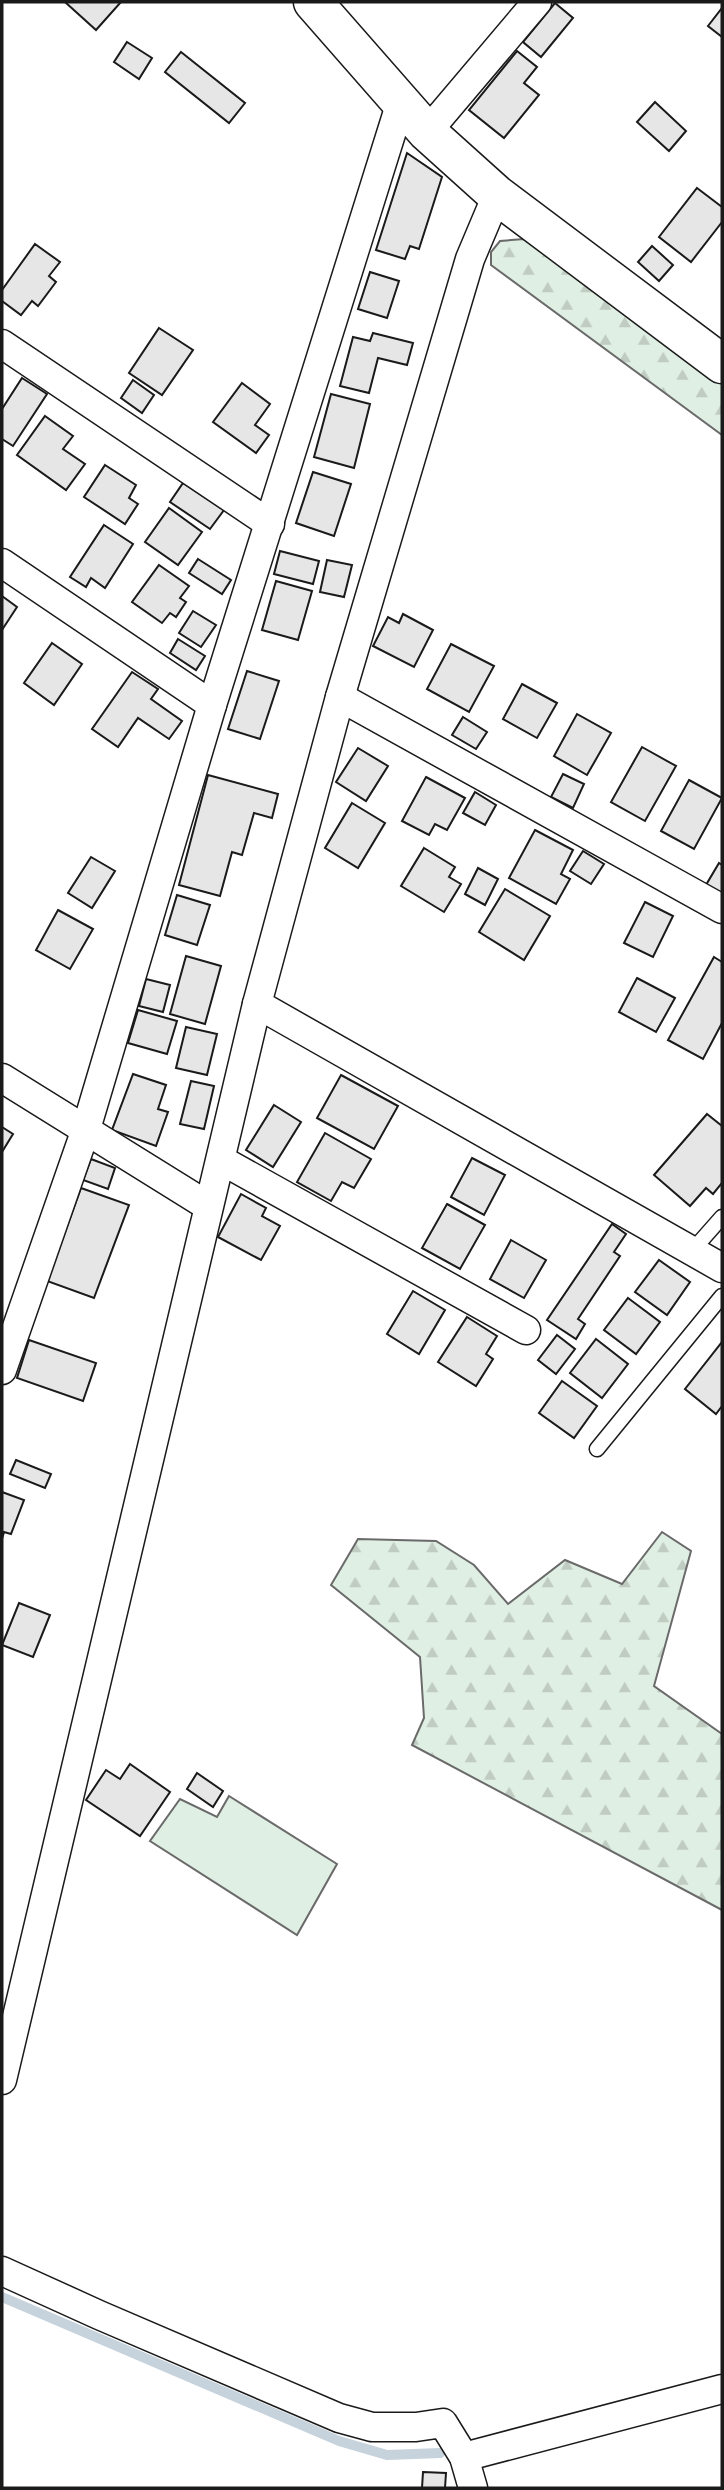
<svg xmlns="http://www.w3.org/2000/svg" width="724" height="2490" font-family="Manrope,sans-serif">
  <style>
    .forest { fill: url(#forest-firs); stroke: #6a6a6a; stroke-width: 2 }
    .green { fill: #e0efe3; stroke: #6a6a6a; stroke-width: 2 }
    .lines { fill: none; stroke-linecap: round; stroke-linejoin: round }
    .stream { stroke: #c6d2dc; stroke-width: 10 }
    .building { fill: #e6e6e6; stroke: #1a1a1a; stroke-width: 2 }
    .lane-casing { stroke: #1a1a1a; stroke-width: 17 }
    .street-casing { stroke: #1a1a1a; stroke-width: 31 }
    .secondary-casing { stroke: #1a1a1a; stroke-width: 41 }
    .lane { stroke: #fff; stroke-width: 14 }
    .street { stroke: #fff; stroke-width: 28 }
    .secondary { stroke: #fff; stroke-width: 38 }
  </style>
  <defs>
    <pattern id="forest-firs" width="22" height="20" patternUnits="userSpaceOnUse" patternTransform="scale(1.75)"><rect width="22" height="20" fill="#e0efe3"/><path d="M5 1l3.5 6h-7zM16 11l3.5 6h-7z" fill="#c0ccc2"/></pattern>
  </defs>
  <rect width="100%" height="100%" fill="#fff"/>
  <g class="forest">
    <polygon points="524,239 722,384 722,435 491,265 491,252 500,241"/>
    <polygon points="662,1532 691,1551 654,1686 722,1734 722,1910 412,1745 424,1718 420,1657 331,1585 358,1539 436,1541 474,1565 508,1604 565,1560 622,1584"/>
  </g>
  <polygon class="green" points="229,1796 337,1864 297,1935 150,1841 180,1799 217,1817"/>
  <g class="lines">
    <polyline class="stream" points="2,2297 339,2441 387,2455 440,2453"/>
  </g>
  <g class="building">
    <polygon points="65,2 121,2 96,30"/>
    <polygon points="555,3 573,18 541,57 523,42"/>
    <polygon points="722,8 722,37 708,26"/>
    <polygon points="127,42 152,58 139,79 114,62"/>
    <polygon points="517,51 537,67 524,83 539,95 504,138 469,110"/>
    <polygon points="181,52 245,103 229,123 165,72"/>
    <polygon points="655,102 686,131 669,151 637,122"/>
    <polygon points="407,153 442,177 419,249 410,246 405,259 376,250"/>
    <polygon points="697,188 722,207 722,222 691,262 659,237"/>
    <polygon points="35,244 60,262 49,276 56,282 38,306 32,301 21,315 2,301 2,290"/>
    <polygon points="652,246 673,265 659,281 638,262"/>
    <polygon points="370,272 399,281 387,318 358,309"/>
    <polygon points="159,328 193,350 162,395 129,373"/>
    <polygon points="373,333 413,343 407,365 378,358 369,393 340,386 353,337 370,341"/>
    <polygon points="22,378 47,394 13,446 2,439 2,409"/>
    <polygon points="133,380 154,395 142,413 121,398"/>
    <polygon points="242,383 270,404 255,425 269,435 256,453 213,422"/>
    <polygon points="331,394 370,404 354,468 314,457"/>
    <polygon points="45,416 73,436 63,449 85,464 66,490 17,455"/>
    <polygon points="105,465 136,485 129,498 138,504 125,524 84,497"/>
    <polygon points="313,472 351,484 334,536 296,523"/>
    <polygon points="183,483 224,510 210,529 170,502"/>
    <polygon points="169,508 202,532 178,565 145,542"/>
    <polygon points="104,525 133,544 105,588 91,578 86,587 70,577"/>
    <polygon points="280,551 319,561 313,584 274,574"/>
    <polygon points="198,559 231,580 222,594 189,573"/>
    <polygon points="327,560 352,565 344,597 320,592"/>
    <polygon points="159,565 189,586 180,598 186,602 176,617 170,613 162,623 132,602"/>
    <polygon points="276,581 312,591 298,640 262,630"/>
    <polygon points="2,596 17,607 2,630"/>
    <polygon points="193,611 216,625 201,647 179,633"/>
    <polygon points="403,614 433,630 414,667 373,646 388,617 399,623"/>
    <polygon points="178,639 205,656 196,670 170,653"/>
    <polygon points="52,643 82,664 54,705 24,683"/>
    <polygon points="451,644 494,666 469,712 427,689"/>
    <polygon points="247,671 279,681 260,739 228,729"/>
    <polygon points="132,672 158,689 151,699 182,721 169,739 138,718 118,747 92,729"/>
    <polygon points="522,684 557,703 537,738 503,719"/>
    <polygon points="577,714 611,733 587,775 554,756"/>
    <polygon points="463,717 487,732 476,749 452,735"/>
    <polygon points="642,747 676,766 645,821 611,802"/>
    <polygon points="358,748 388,766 366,801 336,782"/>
    <polygon points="563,774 584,784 573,808 551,797"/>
    <polygon points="208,775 278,794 272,818 254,813 242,855 232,852 220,896 179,885"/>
    <polygon points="426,777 465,798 447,830 435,824 429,835 402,821"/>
    <polygon points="689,780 722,798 694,849 661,831"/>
    <polygon points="475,792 496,805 485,825 463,813"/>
    <polygon points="352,803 385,823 358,868 325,848"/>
    <polygon points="535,830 573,850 561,874 570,879 556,904 509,878"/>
    <polygon points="424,848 455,867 449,877 461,884 444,912 401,886"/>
    <polygon points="583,851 604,864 591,884 570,871"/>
    <polygon points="91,857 115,871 92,908 68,893"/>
    <polygon points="719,863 722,865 722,894 706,885"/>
    <polygon points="478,868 498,879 485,905 465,894"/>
    <polygon points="505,889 550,916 524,960 479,932"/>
    <polygon points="177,895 210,905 197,945 165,935"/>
    <polygon points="645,902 673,916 653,957 624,943"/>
    <polygon points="58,910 93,929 70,969 36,950"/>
    <polygon points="186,956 221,966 205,1024 170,1014"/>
    <polygon points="714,957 722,962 722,1023 703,1059 668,1040"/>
    <polygon points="637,978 675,998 656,1032 619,1012"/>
    <polygon points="146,979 170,985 163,1012 139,1006"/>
    <polygon points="138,1010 177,1021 167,1054 128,1043"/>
    <polygon points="186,1027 217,1034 207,1075 176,1068"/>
    <polygon points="133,1074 166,1085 158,1109 168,1112 156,1146 112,1130"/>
    <polygon points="341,1075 398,1106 374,1149 317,1118"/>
    <polygon points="191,1081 214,1086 204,1129 180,1124"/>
    <polygon points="274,1105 301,1122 273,1167 246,1150"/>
    <polygon points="707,1114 722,1126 722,1183 713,1194 706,1188 690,1206 654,1175"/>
    <polygon points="2,1127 13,1134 2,1152"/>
    <polygon points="325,1133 371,1159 354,1188 342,1182 331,1201 297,1182"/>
    <polygon points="472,1158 505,1175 484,1215 451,1197"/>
    <polygon points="91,1159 115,1168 108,1189 83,1180"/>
    <polygon points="81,1188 129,1205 94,1298 47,1281"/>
    <polygon points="241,1194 266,1208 262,1216 280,1226 261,1260 218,1237"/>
    <polygon points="447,1204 485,1225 460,1269 422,1248"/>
    <polygon points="612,1224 626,1234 614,1252 620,1256 578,1319 585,1324 576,1339 547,1320"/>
    <polygon points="511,1240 546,1260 524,1298 490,1279"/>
    <polygon points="659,1260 690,1282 667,1315 635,1292"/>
    <polygon points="413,1291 445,1310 419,1354 387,1334"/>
    <polygon points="628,1298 660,1322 636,1354 604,1330"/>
    <polygon points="467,1317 497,1336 486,1354 493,1359 476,1386 438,1362"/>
    <polygon points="557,1335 575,1349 556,1374 538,1360"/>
    <polygon points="596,1339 628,1364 602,1398 570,1373"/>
    <polygon points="29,1340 96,1363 83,1401 17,1378"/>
    <polygon points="722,1342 722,1406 716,1414 685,1389"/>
    <polygon points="562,1381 597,1406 574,1438 539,1413"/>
    <polygon points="16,1460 51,1474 45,1488 10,1474"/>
    <polygon points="2,1492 24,1500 11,1534 4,1532 2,1539"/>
    <polygon points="19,1603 50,1615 33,1657 2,1645"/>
    <polygon points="130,1764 170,1792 140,1836 86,1800 106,1770 120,1779"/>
    <polygon points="197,1773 223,1791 213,1807 187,1789"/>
    <polygon points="423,2472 446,2473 445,2488 422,2488"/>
  </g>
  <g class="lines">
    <defs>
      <g id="lane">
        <polyline points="692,1251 722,1217"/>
        <polyline points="597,1449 722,1296"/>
      </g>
      <g id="street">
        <polyline points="427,132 537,2"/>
        <polyline points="2,344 270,524"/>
        <polyline points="2,563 212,705"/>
        <polyline points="340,697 722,909"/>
        <polyline points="257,1004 722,1268"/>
        <polyline points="2,1078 208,1206"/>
        <polyline points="221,1160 526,1330"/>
        <polyline points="2,1370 86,1129 212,705 401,102"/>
        <polyline points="2,2080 257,1004 340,697 470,259 497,195"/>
        <polyline points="2,2271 99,2315 339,2418 372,2427 416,2427 443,2423 464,2457 473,2488"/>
        <polyline points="464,2457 722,2389"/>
      </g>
      <polyline id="secondary" points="313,2 427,132 497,195 722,364"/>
    </defs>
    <use href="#lane" class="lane-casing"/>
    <use href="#street" class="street-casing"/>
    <use href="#secondary" class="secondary-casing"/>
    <use href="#lane" class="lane"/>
    <use href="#street" class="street"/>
    <use href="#secondary" class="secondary"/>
  </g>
  <rect width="724" height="2490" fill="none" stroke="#1a1a1a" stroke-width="7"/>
</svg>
